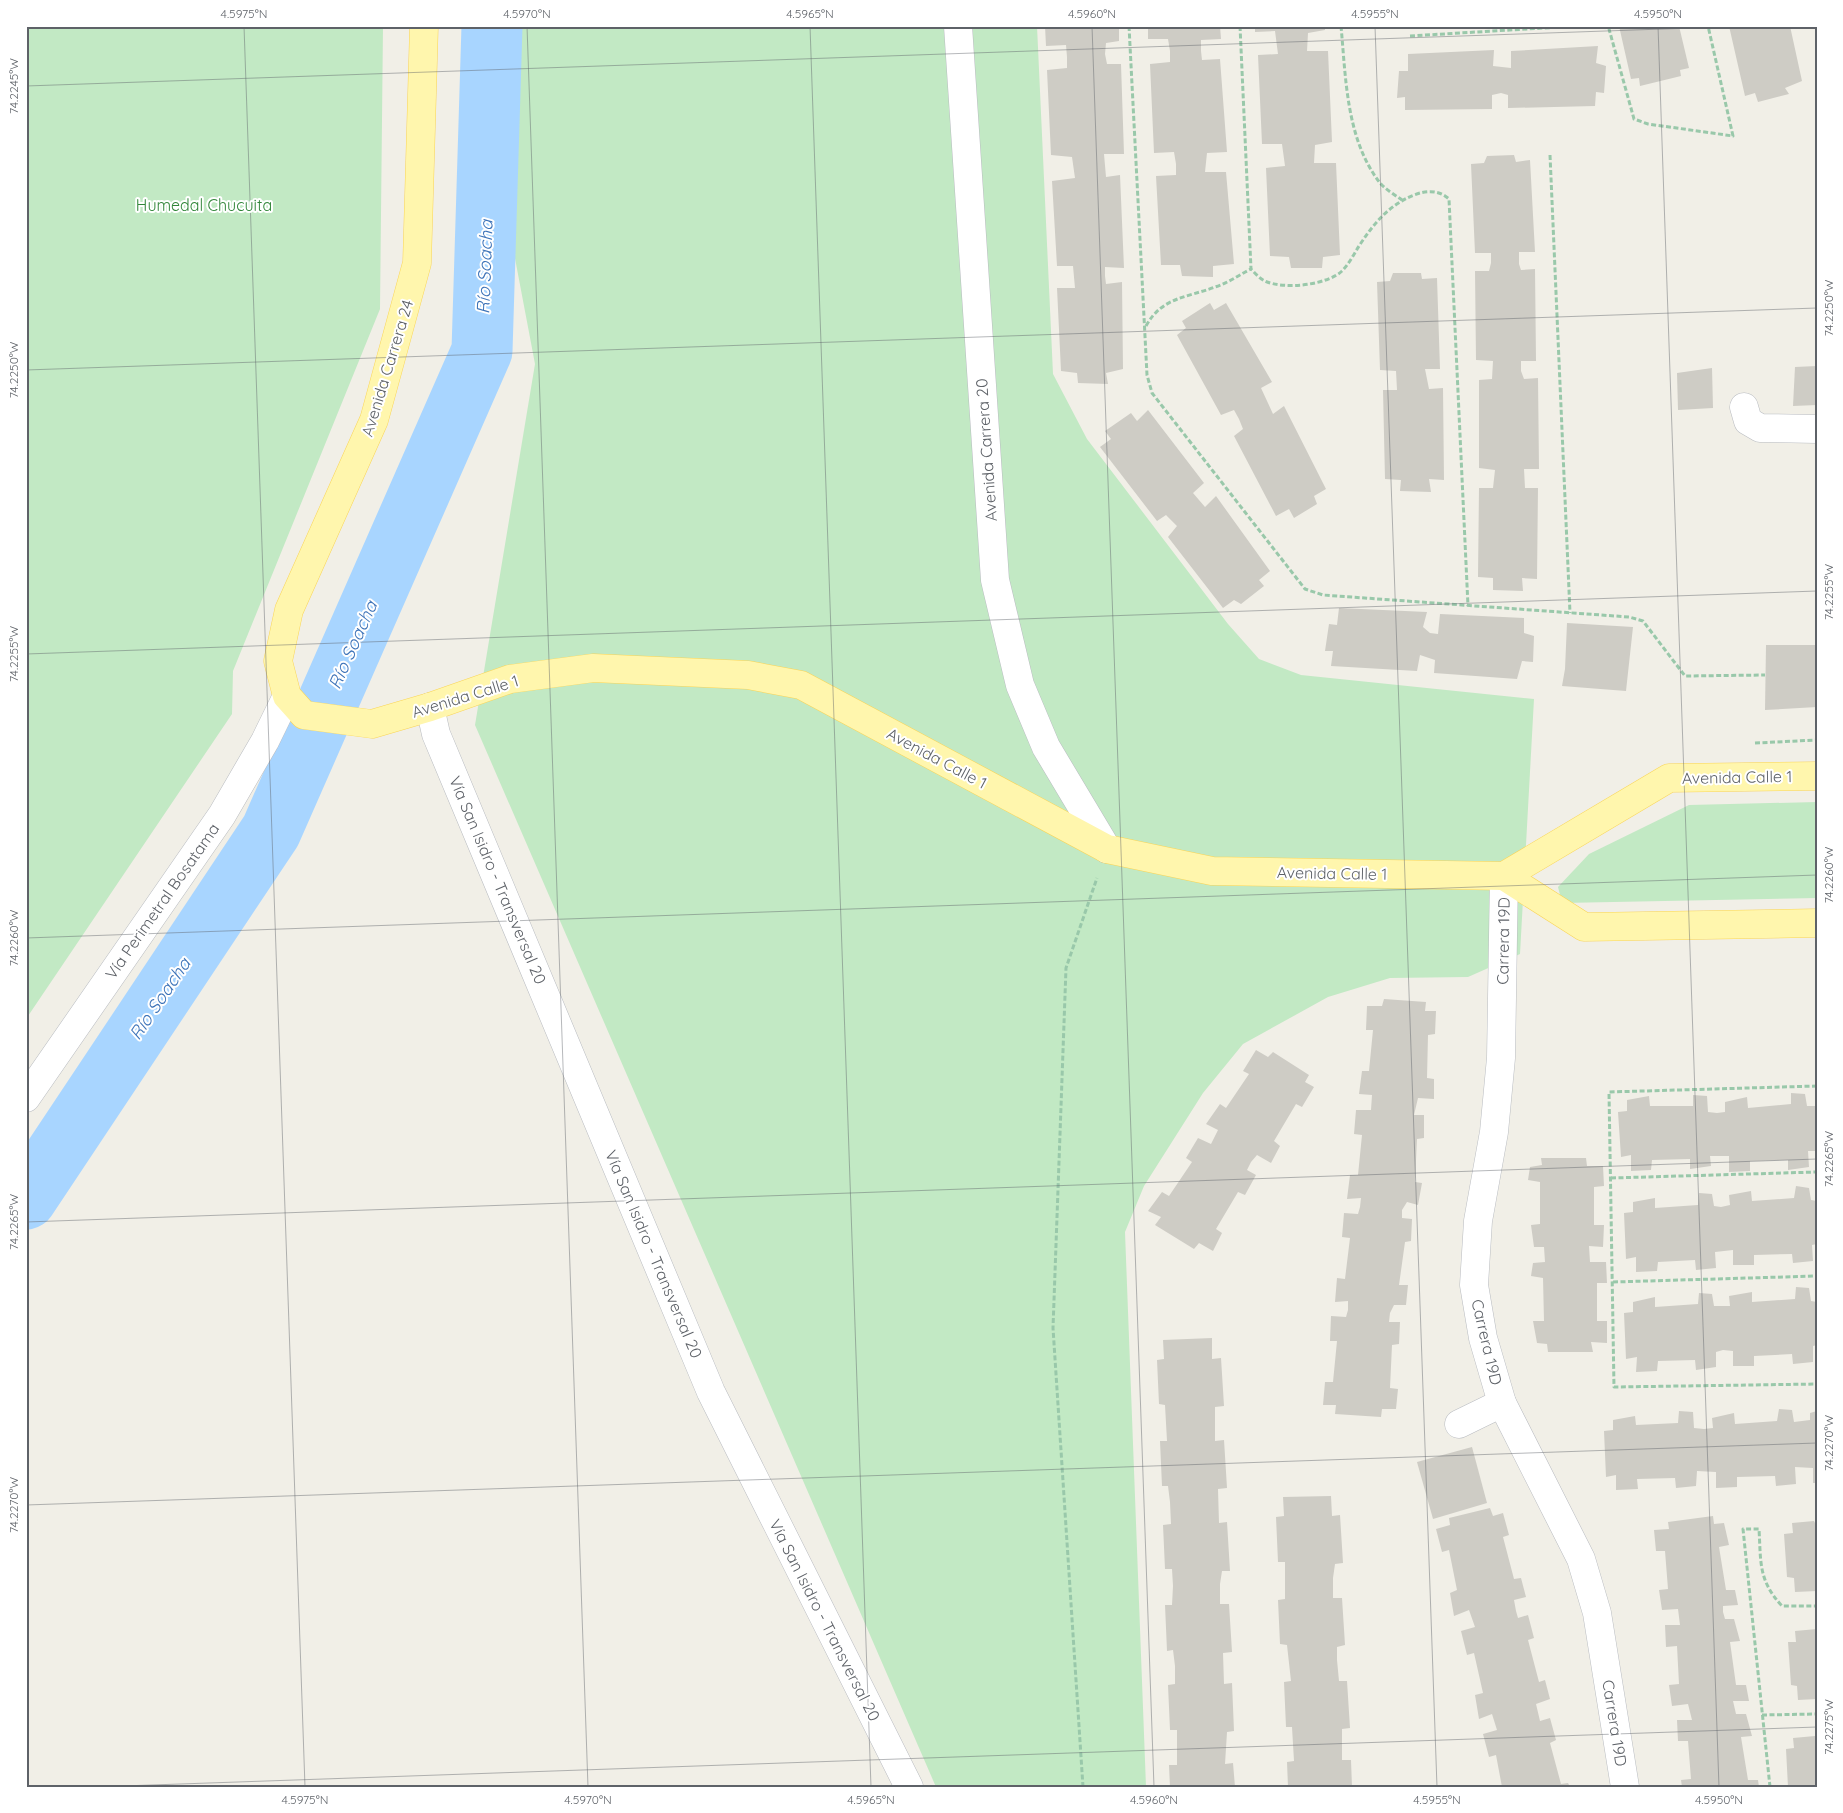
<svg xmlns="http://www.w3.org/2000/svg" width="1843" height="1813" font-family="Quicksand,sans-serif">
  <style>
    .green { fill: #c2e9c4 }
    .lines { fill: none; stroke-linecap: round; stroke-linejoin: round }
    .river { stroke: #a8d5ff; stroke-width: 61 }
    .building { fill: #ceccc5 }
    .minor-casing { stroke: #b9bcc1; stroke-width: 29 }
    .major-casing { stroke: #fad557; stroke-width: 29 }
    .path { stroke: #99c8aa; stroke-width: 3; stroke-dasharray: 5 2.5; stroke-linecap: butt }
    .minor { stroke: #fff; stroke-width: 28 }
    .major { stroke: #fff6ad; stroke-width: 28 }
    .ticks { fill: none; stroke: #5e6268; stroke-width: 1; stroke-opacity: 0.45 }
    .labels { text-anchor: middle; stroke-width: 4; stroke-linejoin: round; paint-order: stroke }
    .park-label { font-size: 16px; fill: #308538; stroke: #fff }
    .street-label { font-size: 16px; fill: #5e6268; stroke: #fff }
    .water-label { font-size: 18px; font-style: italic; fill: #3d73b8; stroke: #fff }
    .neatline { fill: none; stroke: #5e6268; stroke-width: 2 }
    .ticks-label { font-size: 12px; text-anchor: middle; fill: #5e6268 }
  </style>
  <rect width="100%" height="100%" fill="#f1efe7"/>
  <g class="green">
    <polygon points="26,26 383,26 380,309 233,671 232,714 26,1019"/>
    <polygon points="471,26 1037,26 1053,374 1087,439 1228,624 1259,659 1301,675 1534,699 1520,954 1468,977 1390,978 1328,997 1243,1044 1203,1093 1144,1186 1125,1232 1146,1787 936,1787 475,725 535,364"/>
    <polygon points="1817,802 1817,898 1562,903 1558,887 1589,854 1689,805"/>
  </g>
  <g class="lines">
    <polyline class="river" points="26,1199 271,831 482,351 492,26"/>
  </g>
  <g class="building">
    <polygon points="1045,26 1119,26 1119,41 1106,43 1105,54 1107,64 1121,64 1124,154 1104,154 1106,177 1120,175 1124,268 1105,267 1105,276 1106,284 1122,282 1123,369 1106,373 1108,384 1078,383 1077,373 1061,371 1057,288 1075,288 1073,266 1057,266 1052,181 1075,178 1072,157 1051,155 1047,70 1067,68 1067,57 1066,45 1046,46"/>
    <polygon points="1148,26 1220,26 1221,39 1201,40 1201,51 1202,60 1220,59 1227,152 1207,153 1205,172 1226,172 1234,264 1213,266 1213,277 1182,276 1180,265 1161,265 1156,176 1176,175 1176,164 1174,152 1154,153 1150,64 1170,62 1170,51 1168,39 1148,39"/>
    <polygon points="1255,26 1325,26 1325,30 1308,33 1307,51 1328,51 1332,142 1315,145 1314,163 1336,163 1340,255 1323,257 1322,268 1291,268 1289,257 1270,256 1266,168 1285,166 1282,144 1262,144 1258,55 1278,54 1275,31 1255,32"/>
    <polygon points="1619,26 1679,26 1689,68 1680,70 1681,76 1640,86 1639,78 1631,79"/>
    <polygon points="1729,26 1790,26 1802,81 1785,88 1789,94 1758,102 1755,93 1745,96"/>
    <polygon points="1598,46 1596,63 1606,66 1604,93 1596,92 1595,106 1508,108 1508,95 1501,93 1492,95 1492,109 1405,110 1405,97 1397,98 1399,71 1408,71 1408,54 1494,50 1493,66 1511,68 1511,51"/>
    <polygon points="1514,155 1516,162 1530,160 1535,252 1519,252 1519,264 1521,270 1535,269 1536,361 1521,361 1521,371 1524,379 1538,378 1539,469 1524,469 1525,488 1538,488 1537,579 1522,578 1523,591 1493,590 1493,578 1478,577 1479,488 1493,488 1495,470 1479,468 1479,380 1492,379 1493,361 1476,360 1475,271 1489,271 1491,263 1491,253 1475,253 1471,164 1484,163 1487,156"/>
    <polygon points="1393,273 1421,273 1422,279 1437,278 1440,369 1425,369 1429,389 1443,388 1444,480 1429,479 1431,492 1400,491 1401,480 1385,479 1383,390 1397,390 1396,371 1380,370 1377,282 1390,281"/>
    <polygon points="1210,303 1214,310 1226,303 1272,382 1261,388 1273,414 1284,406 1326,489 1314,496 1317,504 1294,518 1289,509 1276,516 1234,436 1243,429 1239,419 1234,410 1221,415 1177,335 1186,328 1182,321"/>
    <polygon points="1817,366 1817,405 1793,406 1795,367"/>
    <polygon points="1712,368 1713,408 1678,410 1677,373"/>
    <polygon points="1148,410 1204,483 1193,493 1205,507 1216,496 1270,571 1259,580 1264,586 1241,604 1234,600 1223,608 1168,537 1177,526 1166,515 1157,521 1100,447 1111,439 1105,431 1131,413 1137,421"/>
    <polygon points="1339,608 1427,612 1423,627 1430,633 1438,634 1440,614 1524,618 1524,633 1534,636 1533,662 1522,661 1517,679 1434,673 1435,660 1420,655 1417,671 1331,666 1333,651 1325,651 1329,624 1337,625"/>
    <polygon points="1567,623 1633,627 1626,691 1562,686 1565,669"/>
    <polygon points="1766,645 1817,645 1817,707 1765,710"/>
    <polygon points="1384,999 1426,1002 1425,1011 1436,1011 1435,1034 1428,1035 1427,1078 1434,1079 1434,1099 1418,1098 1414,1115 1424,1115 1424,1138 1417,1139 1415,1182 1422,1183 1418,1205 1407,1202 1402,1210 1402,1218 1412,1219 1411,1241 1405,1242 1399,1285 1408,1285 1406,1305 1394,1305 1390,1313 1389,1322 1400,1322 1399,1344 1392,1345 1390,1388 1398,1389 1396,1409 1382,1409 1381,1417 1335,1414 1336,1405 1323,1405 1325,1382 1333,1382 1337,1341 1330,1341 1331,1316 1346,1317 1348,1310 1348,1301 1335,1302 1337,1278 1345,1279 1350,1238 1342,1237 1344,1213 1358,1214 1360,1207 1361,1198 1347,1199 1350,1175 1358,1175 1362,1135 1354,1134 1356,1110 1371,1110 1372,1095 1359,1094 1362,1071 1369,1071 1373,1030 1366,1030 1367,1006 1382,1006"/>
    <polygon points="1256,1050 1268,1057 1273,1052 1309,1075 1305,1082 1314,1087 1302,1107 1296,1104 1274,1141 1280,1146 1271,1163 1257,1155 1251,1162 1247,1170 1256,1175 1245,1195 1238,1192 1216,1229 1222,1233 1213,1251 1199,1243 1194,1249 1155,1225 1161,1217 1148,1211 1162,1192 1169,1196 1192,1162 1186,1158 1198,1138 1211,1144 1218,1130 1206,1124 1220,1104 1226,1108 1249,1074 1243,1071"/>
    <polygon points="1791,1093 1805,1094 1807,1106 1817,1106 1817,1151 1808,1151 1809,1167 1788,1170 1788,1160 1750,1161 1750,1171 1729,1172 1729,1156 1710,1156 1711,1166 1690,1169 1690,1159 1652,1160 1651,1170 1631,1171 1631,1155 1621,1157 1618,1112 1627,1111 1627,1100 1649,1096 1650,1106 1693,1106 1693,1095 1707,1096 1708,1112 1717,1113 1725,1112 1725,1102 1747,1097 1748,1108 1791,1104"/>
    <polygon points="1541,1158 1586,1158 1587,1166 1603,1166 1604,1186 1594,1187 1594,1225 1604,1225 1603,1247 1589,1246 1590,1262 1606,1262 1607,1283 1597,1283 1597,1321 1607,1321 1607,1343 1591,1342 1593,1352 1548,1352 1547,1344 1537,1343 1533,1321 1544,1321 1543,1278 1531,1276 1533,1263 1545,1262 1544,1247 1534,1247 1531,1225 1540,1224 1540,1182 1528,1180 1530,1167 1542,1165"/>
    <polygon points="1796,1186 1809,1188 1811,1200 1817,1201 1817,1244 1812,1245 1813,1261 1793,1263 1792,1254 1754,1255 1754,1265 1733,1265 1733,1250 1715,1252 1716,1268 1696,1270 1695,1260 1658,1262 1657,1271 1636,1272 1636,1257 1626,1259 1624,1213 1633,1212 1633,1202 1655,1198 1655,1208 1698,1205 1699,1193 1712,1194 1714,1206 1721,1207 1730,1205 1729,1195 1751,1191 1752,1201 1794,1198"/>
    <polygon points="1796,1287 1809,1288 1811,1301 1817,1302 1817,1345 1813,1346 1813,1362 1793,1364 1792,1354 1754,1356 1754,1366 1733,1366 1733,1351 1723,1350 1716,1352 1716,1367 1696,1370 1695,1360 1658,1361 1657,1371 1636,1372 1637,1357 1626,1359 1624,1313 1633,1312 1633,1302 1655,1297 1655,1307 1698,1304 1699,1293 1712,1294 1714,1306 1730,1306 1729,1296 1752,1292 1752,1302 1795,1299"/>
    <polygon points="1212,1338 1212,1359 1221,1358 1224,1406 1215,1407 1215,1441 1224,1440 1227,1488 1218,1489 1219,1523 1227,1522 1230,1571 1222,1571 1220,1584 1220,1604 1229,1604 1232,1652 1223,1653 1224,1684 1232,1683 1234,1731 1227,1732 1225,1764 1233,1763 1235,1787 1170,1787 1169,1765 1177,1765 1177,1730 1170,1730 1168,1685 1175,1684 1175,1666 1173,1650 1167,1651 1165,1605 1172,1605 1173,1586 1172,1569 1165,1569 1163,1525 1171,1524 1170,1502 1168,1486 1162,1486 1160,1441 1167,1441 1165,1405 1159,1404 1157,1360 1164,1359 1163,1340"/>
    <polygon points="1779,1409 1792,1410 1794,1422 1810,1420 1810,1413 1817,1411 1817,1483 1813,1483 1813,1468 1795,1467 1796,1484 1776,1486 1775,1476 1737,1477 1737,1487 1716,1488 1716,1472 1697,1471 1696,1486 1676,1488 1675,1478 1637,1479 1638,1489 1616,1490 1616,1475 1606,1477 1604,1431 1613,1430 1613,1420 1635,1416 1636,1425 1678,1423 1679,1411 1693,1412 1694,1428 1704,1429 1713,1428 1712,1418 1734,1413 1735,1424 1777,1421"/>
    <polygon points="1472,1447 1487,1503 1433,1519 1417,1462"/>
    <polygon points="1331,1496 1332,1516 1340,1515 1343,1563 1335,1564 1333,1578 1333,1598 1342,1598 1345,1645 1337,1647 1337,1660 1339,1681 1347,1681 1350,1728 1342,1729 1342,1760 1351,1760 1352,1787 1288,1787 1287,1762 1294,1761 1292,1727 1286,1727 1284,1682 1291,1681 1287,1645 1280,1644 1278,1600 1285,1599 1285,1562 1278,1562 1276,1517 1284,1516 1283,1497"/>
    <polygon points="1490,1508 1493,1516 1503,1513 1509,1535 1503,1537 1514,1579 1521,1578 1526,1597 1514,1600 1516,1611 1518,1618 1528,1615 1534,1638 1528,1640 1539,1682 1545,1680 1550,1699 1536,1704 1540,1721 1550,1718 1556,1740 1550,1743 1561,1784 1568,1783 1570,1787 1502,1787 1496,1755 1489,1757 1483,1734 1497,1730 1492,1714 1479,1719 1475,1695 1483,1693 1474,1653 1467,1655 1461,1631 1475,1627 1469,1610 1454,1616 1450,1593 1457,1590 1449,1550 1442,1552 1436,1529 1450,1525 1449,1518"/>
    <polygon points="1713,1516 1714,1524 1724,1523 1729,1545 1719,1547 1726,1590 1735,1590 1738,1605 1723,1606 1723,1612 1725,1619 1734,1619 1740,1641 1730,1642 1736,1685 1746,1685 1749,1701 1733,1701 1736,1714 1746,1714 1752,1736 1741,1737 1748,1780 1758,1780 1759,1787 1682,1787 1681,1780 1691,1779 1688,1741 1678,1741 1677,1720 1692,1720 1688,1704 1672,1706 1669,1685 1679,1684 1677,1646 1666,1647 1665,1625 1680,1625 1678,1609 1662,1610 1659,1590 1668,1589 1665,1551 1656,1551 1654,1530 1669,1529 1668,1522"/>
    <polygon points="1814,1521 1817,1527 1817,1591 1795,1592 1794,1578 1787,1577 1784,1534 1793,1533 1792,1523"/>
    <polygon points="1817,1629 1817,1699 1798,1700 1797,1686 1791,1685 1788,1642 1796,1642 1795,1631"/>
    <polygon points="1815,1736 1817,1787 1788,1787 1786,1749 1794,1748 1793,1738"/>
  </g>
  <g class="lines">
    <defs>
      <g id="minor">
        <polyline points="958,26 995,580 1020,685 1046,747 1107,849"/>
        <polyline points="1744,407 1748,421 1760,428 1817,429"/>
        <polyline points="430,707 436,734 711,1392 909,1787"/>
        <polyline points="1504,876 1501,1058 1494,1132 1478,1221 1474,1285 1483,1338 1502,1403 1581,1559 1597,1613 1625,1787"/>
        <polyline points="26,1098 222,815 265,741 287,696"/>
        <polyline points="1459,1424 1502,1403"/>
      </g>
      <g id="major">
        <polyline points="424,26 417,263 374,420 289,610 278,661 287,696 304,715 372,724 430,707 510,679 593,668 748,675 801,685 1107,849 1212,871 1504,876 1669,778 1817,776"/>
        <polyline points="1504,876 1584,927 1817,923"/>
      </g>
    </defs>
    <use href="#minor" class="minor-casing"/>
    <use href="#major" class="major-casing"/>
    <g class="path">
      <polyline points="1129,26 1147,375 1152,393 1305,589 1323,595 1629,617 1643,621 1685,676 1765,675"/>
      <path d="M 1240,26 L 1251,269 C 1255,273 1260,279 1265,281 C 1284,290 1327,285 1342,271 C 1349,264 1354,254 1359,246 C 1374,223 1389,205 1414,195 C 1427,190 1439,190 1449,199 L 1468,606"/>
      <path d="M 1341,26 C 1346,79 1346,139 1380,183 C 1385,189 1395,195 1402,200"/>
      <polyline points="1601,26 1609,29 1634,119 1648,124 1733,136 1708,26"/>
      <polyline points="1410,36 1577,26"/>
      <polyline points="1550,155 1570,613"/>
      <path d="M 1146,326 C 1162,297 1186,298 1215,287 C 1228,283 1239,275 1251,269"/>
      <polyline points="1755,743 1817,740"/>
      <polyline points="1817,1086 1609,1092 1614,1387 1817,1384"/>
      <polyline points="1611,1178 1817,1172"/>
      <polyline points="1613,1282 1817,1276"/>
      <polyline points="1762,1715 1817,1714"/>
      <polyline points="1083,1787 1053,1328 1066,968 1097,878"/>
      <path d="M 1770,1787 L 1743,1529 L 1759,1529 C 1761,1562 1758,1580 1782,1606 L 1817,1606"/>
    </g>
    <use href="#minor" class="minor"/>
    <use href="#major" class="major"/>
  </g>
  <path class="ticks" d="M 244,26 L 305,1787M 527,26 L 588,1787M 810,26 L 871,1787M 1092,26 L 1154,1787M 1375,26 L 1437,1787M 1658,26 L 1719,1787M 26,86 L 1749,26M 26,370 L 1817,308M 26,654 L 1817,591M 26,938 L 1817,875M 26,1222 L 1817,1159M 26,1505 L 1817,1443M 94,1787 L 1817,1727"/>
  <g class="labels">
    <g class="park-label">
      <text x="204" y="211">Humedal Chucuita</text>
    </g>
    <g class="street-label">
      <text transform="translate(387 368) rotate(-73)" y="6">Avenida Carrera 24</text>
      <text transform="translate(986 450) rotate(-94)" y="6">Avenida Carrera 20</text>
      <text transform="translate(465 696) rotate(-17)" y="6">Avenida Calle 1</text>
      <text transform="translate(937 758) rotate(28)" y="6">Avenida Calle 1</text>
      <text transform="translate(1737 777) rotate(-1)" y="6">Avenida Calle 1</text>
      <text transform="translate(1332 873) rotate(1)" y="6">Avenida Calle 1</text>
      <text transform="translate(498 880) rotate(67)" y="6">Vía San Isidro - Transversal 20</text>
      <text transform="translate(162 901) rotate(-55)" y="6">Vía Perimetral Bosatama</text>
      <text transform="translate(1503 941) rotate(-89)" y="6">Carrera 19D</text>
      <text transform="translate(654 1254) rotate(67)" y="6">Vía San Isidro - Transversal 20</text>
      <text transform="translate(1487 1342) rotate(77)" y="6">Carrera 19D</text>
      <text transform="translate(825 1620) rotate(63)" y="6">Vía San Isidro - Transversal 20</text>
      <text transform="translate(1615 1723) rotate(81)" y="6">Carrera 19D</text>
    </g>
    <g class="water-label">
      <text transform="translate(485 267) rotate(-88)" y="6">Río Soacha</text>
      <text transform="translate(353 645) rotate(-66)" y="6">Río Soacha</text>
      <text transform="translate(160 999) rotate(-56)" y="6">Río Soacha</text>
    </g>
  </g>
  <rect width="1843" height="1813" fill="none" stroke="#ffffff" stroke-width="55"/>
  <rect x="28" y="28" width="1788" height="1758" class="neatline"/>
  <g class="ticks-label">
    <text x="244" y="18">4.5975°N</text>
    <text x="527" y="18">4.5970°N</text>
    <text x="810" y="18">4.5965°N</text>
    <text x="1092" y="18">4.5960°N</text>
    <text x="1375" y="18">4.5955°N</text>
    <text x="1658" y="18">4.5950°N</text>
    <text transform="translate(14 86) rotate(-90)" y="4">74.2245°W</text>
    <text transform="translate(1829 308) rotate(-90)" y="4">74.2250°W</text>
    <text transform="translate(14 370) rotate(-90)" y="4">74.2250°W</text>
    <text transform="translate(1829 592) rotate(-90)" y="4">74.2255°W</text>
    <text transform="translate(14 654) rotate(-90)" y="4">74.2255°W</text>
    <text transform="translate(1829 875) rotate(-90)" y="4">74.2260°W</text>
    <text transform="translate(14 938) rotate(-90)" y="4">74.2260°W</text>
    <text transform="translate(1829 1159) rotate(-90)" y="4">74.2265°W</text>
    <text transform="translate(14 1222) rotate(-90)" y="4">74.2265°W</text>
    <text transform="translate(1829 1443) rotate(-90)" y="4">74.2270°W</text>
    <text transform="translate(14 1505) rotate(-90)" y="4">74.2270°W</text>
    <text transform="translate(1829 1727) rotate(-90)" y="4">74.2275°W</text>
    <text x="305" y="1804">4.5975°N</text>
    <text x="588" y="1804">4.5970°N</text>
    <text x="871" y="1804">4.5965°N</text>
    <text x="1154" y="1804">4.5960°N</text>
    <text x="1437" y="1804">4.5955°N</text>
    <text x="1719" y="1804">4.5950°N</text>
  </g>
</svg>
